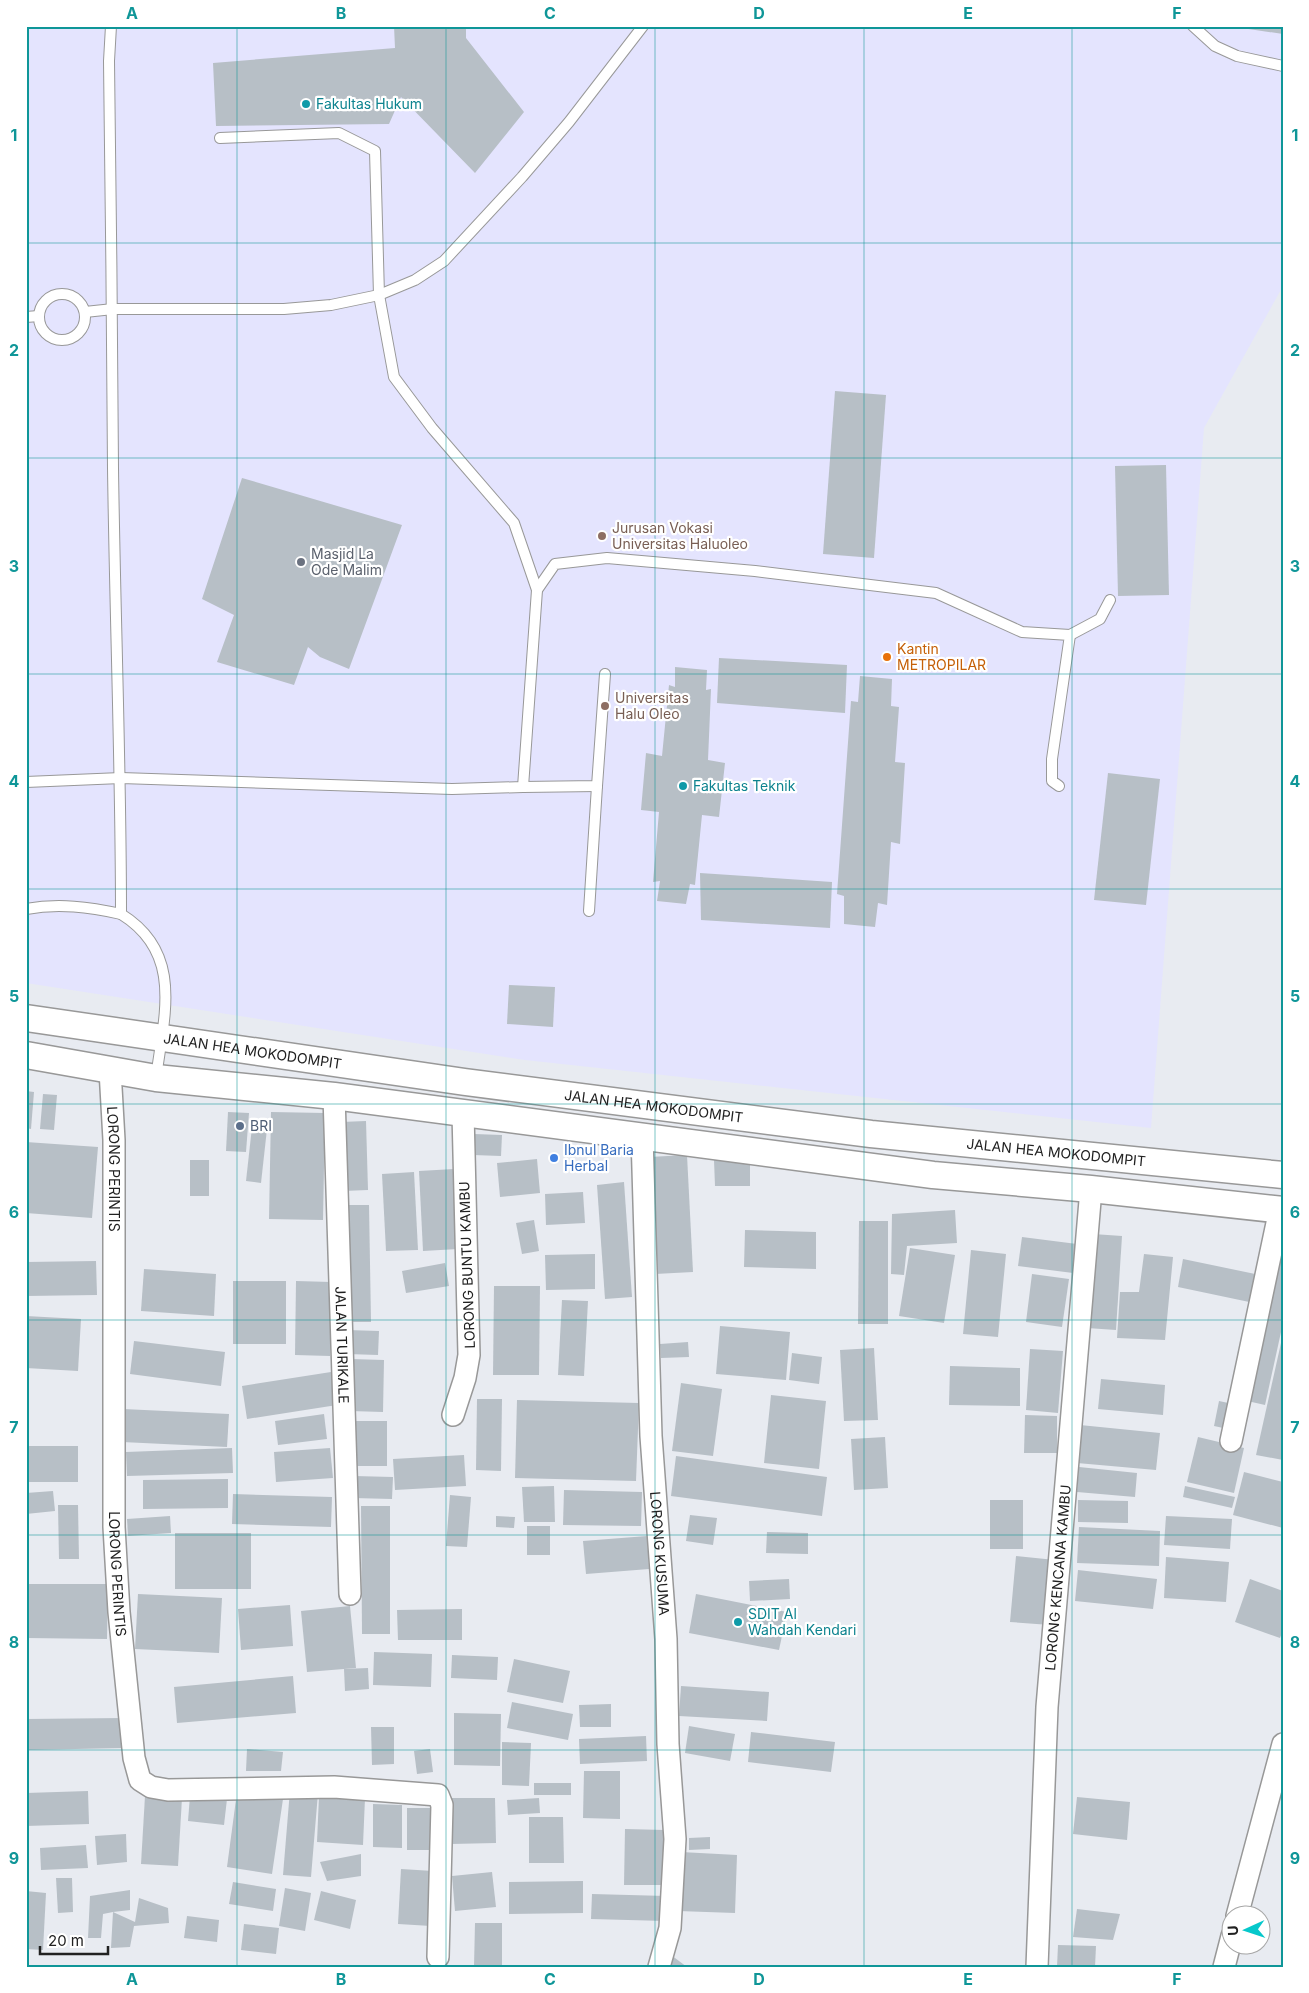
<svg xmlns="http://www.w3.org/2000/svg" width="1309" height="1993" font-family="Inter,sans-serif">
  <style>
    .education { fill: #e4e4fe }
    .building { fill: #b7bfc6 }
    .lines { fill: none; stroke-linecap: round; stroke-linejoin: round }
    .service-casing { stroke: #989898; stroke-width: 12 }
    .minor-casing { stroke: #989898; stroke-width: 24 }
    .tertiary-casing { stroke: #989898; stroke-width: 29 }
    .service { stroke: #fff; stroke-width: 10 }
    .minor { stroke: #fff; stroke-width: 21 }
    .tertiary { stroke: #fff; stroke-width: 26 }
    .grid { fill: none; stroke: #0f9698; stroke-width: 1; stroke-opacity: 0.55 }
    .culture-dot { fill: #0f9aa8; stroke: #fff; stroke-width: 2 }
    .education-dot { fill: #8d6e63; stroke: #fff; stroke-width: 2 }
    .worship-dot { fill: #6b7280; stroke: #fff; stroke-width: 2 }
    .food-dot { fill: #e8710a; stroke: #fff; stroke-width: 2 }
    .service-dot { fill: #5c6f8a; stroke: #fff; stroke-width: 2 }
    .shop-dot { fill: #3f7fe0; stroke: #fff; stroke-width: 2 }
    .labels { text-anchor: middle; stroke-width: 4.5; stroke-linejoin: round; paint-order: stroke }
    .culture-label { font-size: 14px; fill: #0d838f; stroke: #fff; text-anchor: start }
    .education-label { font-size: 14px; fill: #785e54; stroke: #fff; text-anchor: start }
    .worship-label { font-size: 14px; fill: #5b616d; stroke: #fff; text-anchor: start }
    .food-label { font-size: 14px; fill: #c56008; stroke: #fff; text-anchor: start }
    .street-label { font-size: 14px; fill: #212121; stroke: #fff }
    .service-label { font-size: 14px; fill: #4e5e75; stroke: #fff; text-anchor: start }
    .shop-label { font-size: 14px; fill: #366cbe; stroke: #fff; text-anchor: start }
    .neatline { fill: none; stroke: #0f9698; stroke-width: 2 }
    .grid-label { font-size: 16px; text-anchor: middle; font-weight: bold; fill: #0f9698 }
  </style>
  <rect width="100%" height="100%" fill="#e8ebf1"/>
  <polygon class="education" points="26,26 1283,26 1283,286 1204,428 1151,1128 525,1060 26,983"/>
  <g class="building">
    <polygon points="394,26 466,26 466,38 524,112 475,173 401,97 389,124 216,126 213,63 395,48"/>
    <polygon points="1235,26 1283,26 1283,34 1235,27"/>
    <polygon points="835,391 886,395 874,558 823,554"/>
    <polygon points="1166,465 1169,595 1118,596 1115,466"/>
    <polygon points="242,478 402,525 349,669 320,657 308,647 294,685 217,662 234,615 202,599"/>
    <polygon points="719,658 847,665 845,713 717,703"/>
    <polygon points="675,667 707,670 706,690 711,689 708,760 725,763 719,817 702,815 695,885 690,884 686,904 657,901 660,881 653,882 659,812 641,810 646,753 662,756 669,685 675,687"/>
    <polygon points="860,676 892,679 891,706 899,707 895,762 905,763 900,844 891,842 887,905 878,903 875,927 844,924 844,896 837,894 851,701 858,702"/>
    <polygon points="1108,773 1160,779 1146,905 1094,900"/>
    <polygon points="700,873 832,882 830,928 701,920"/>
    <polygon points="509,985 555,987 553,1027 507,1024"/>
    <polygon points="26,1091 34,1092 31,1129 26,1128"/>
    <polygon points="43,1094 57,1095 54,1130 40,1129"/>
    <polygon points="228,1112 249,1113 246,1152 226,1151"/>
    <polygon points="271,1112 325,1113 323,1220 269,1219"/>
    <polygon points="366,1121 368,1190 343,1191 341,1122"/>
    <polygon points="252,1127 267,1129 261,1183 246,1181"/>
    <polygon points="474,1134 502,1135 501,1156 473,1155"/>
    <polygon points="26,1142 98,1147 92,1218 26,1213"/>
    <polygon points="687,1155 693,1272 655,1274 649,1157"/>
    <polygon points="537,1159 540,1193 500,1197 497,1163"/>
    <polygon points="750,1159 750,1186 715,1186 714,1160"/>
    <rect x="190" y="1160" width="19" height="36"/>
    <polygon points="454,1169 458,1249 423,1251 419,1171"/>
    <polygon points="414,1172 418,1250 386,1251 382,1174"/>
    <polygon points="624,1182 632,1297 605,1299 597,1185"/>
    <polygon points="583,1192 585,1223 546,1225 545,1194"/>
    <polygon points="342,1205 369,1205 371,1322 344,1322"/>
    <polygon points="955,1210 957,1243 907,1246 904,1275 891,1274 892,1214"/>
    <polygon points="534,1220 539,1251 522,1254 516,1223"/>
    <polygon points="859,1221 888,1221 888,1324 858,1324"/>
    <polygon points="745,1230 816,1232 816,1269 744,1267"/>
    <polygon points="1093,1234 1122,1236 1116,1330 1087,1328"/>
    <polygon points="1022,1237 1077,1244 1073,1273 1018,1266"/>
    <polygon points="910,1248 955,1255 944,1323 899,1316"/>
    <polygon points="971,1250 1006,1254 998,1337 963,1334"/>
    <polygon points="595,1254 595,1289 546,1290 545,1255"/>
    <polygon points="1144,1254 1173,1257 1165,1340 1117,1338 1120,1292 1139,1292"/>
    <polygon points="1275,1257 1283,1258 1283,1323 1265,1405 1243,1400"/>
    <polygon points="1183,1259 1260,1275 1254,1303 1178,1287"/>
    <polygon points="96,1261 97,1295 26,1296 26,1262"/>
    <polygon points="445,1263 449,1286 406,1293 402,1271"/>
    <polygon points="144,1269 216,1274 214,1316 141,1311"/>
    <polygon points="1032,1274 1069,1279 1062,1327 1026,1322"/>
    <rect x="233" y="1281" width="53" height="63"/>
    <polygon points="296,1281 331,1282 330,1356 295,1355"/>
    <polygon points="494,1286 540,1286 539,1375 493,1375"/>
    <polygon points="562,1300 588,1301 584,1376 558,1375"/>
    <polygon points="26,1316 81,1319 78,1371 26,1368"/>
    <polygon points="720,1326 790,1332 786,1380 716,1374"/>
    <polygon points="347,1330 379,1331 378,1355 347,1354"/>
    <polygon points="1283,1334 1283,1460 1256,1455"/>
    <polygon points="134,1341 225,1352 221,1386 130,1374"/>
    <polygon points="688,1342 689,1357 661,1358 660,1344"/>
    <polygon points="874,1348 878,1420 844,1421 840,1350"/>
    <polygon points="1030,1349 1063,1351 1058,1413 1026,1410"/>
    <polygon points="792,1353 822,1357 819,1384 789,1380"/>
    <polygon points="351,1359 384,1360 383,1412 350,1411"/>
    <polygon points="950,1366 1020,1368 1020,1406 949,1405"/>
    <polygon points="331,1372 337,1405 247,1419 242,1386"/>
    <polygon points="1101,1379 1165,1385 1163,1415 1098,1409"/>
    <polygon points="681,1383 722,1389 713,1456 672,1451"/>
    <polygon points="771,1395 826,1401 819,1469 764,1463"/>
    <polygon points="477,1399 502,1399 501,1471 476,1470"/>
    <polygon points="517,1400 639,1403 636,1481 515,1478"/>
    <polygon points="1219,1401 1233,1404 1228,1429 1214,1426"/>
    <polygon points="123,1409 229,1414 227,1447 122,1442"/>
    <polygon points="324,1414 327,1439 278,1445 275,1421"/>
    <polygon points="1025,1415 1057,1416 1057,1453 1024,1453"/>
    <rect x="356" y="1421" width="31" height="45"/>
    <polygon points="1080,1425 1160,1433 1156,1470 1077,1463"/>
    <polygon points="885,1437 888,1488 854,1490 851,1439"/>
    <polygon points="1198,1437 1244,1448 1234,1493 1187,1482"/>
    <rect x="26" y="1446" width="52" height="36"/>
    <polygon points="232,1448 233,1473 127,1476 126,1452"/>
    <polygon points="330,1448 333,1478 276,1482 274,1452"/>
    <polygon points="464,1455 466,1486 395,1490 393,1459"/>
    <polygon points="676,1456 827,1477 822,1516 671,1496"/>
    <polygon points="1079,1467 1137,1473 1135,1497 1077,1492"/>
    <polygon points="1244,1472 1283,1482 1283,1528 1233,1515"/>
    <polygon points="354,1476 393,1477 392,1499 353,1498"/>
    <polygon points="228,1479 228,1508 143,1509 143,1480"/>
    <polygon points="554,1486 555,1522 524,1522 522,1487"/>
    <polygon points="1185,1486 1235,1497 1232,1508 1183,1497"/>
    <polygon points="564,1490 642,1492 641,1526 563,1525"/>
    <polygon points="53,1491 55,1511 26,1514 26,1493"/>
    <polygon points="233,1494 332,1497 331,1527 232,1524"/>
    <polygon points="450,1495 471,1497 467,1547 446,1546"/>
    <rect x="990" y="1500" width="33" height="49"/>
    <polygon points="1078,1500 1128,1501 1128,1523 1078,1522"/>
    <polygon points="58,1505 78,1505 79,1559 59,1559"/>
    <polygon points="361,1506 390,1506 390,1634 362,1634"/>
    <polygon points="690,1515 717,1518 713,1545 686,1541"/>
    <polygon points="170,1516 171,1533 128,1536 127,1519"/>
    <polygon points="496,1516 515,1517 514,1528 496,1527"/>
    <polygon points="1166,1516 1232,1519 1230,1549 1164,1545"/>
    <rect x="527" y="1526" width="23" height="29"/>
    <polygon points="1079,1527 1160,1531 1159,1566 1077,1563"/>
    <polygon points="767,1532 808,1533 808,1554 766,1553"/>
    <rect x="175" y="1533" width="76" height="56"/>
    <polygon points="647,1536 649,1569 586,1574 583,1541"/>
    <polygon points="1016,1556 1055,1560 1050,1625 1010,1622"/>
    <polygon points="1166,1557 1229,1562 1226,1602 1164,1598"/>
    <polygon points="1078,1570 1157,1579 1153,1609 1075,1601"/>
    <polygon points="789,1579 790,1599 750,1601 749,1581"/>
    <polygon points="1250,1579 1283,1591 1283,1630 1280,1638 1235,1622"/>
    <polygon points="26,1584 108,1584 107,1639 26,1638"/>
    <polygon points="138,1594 222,1598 219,1653 135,1649"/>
    <polygon points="696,1594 787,1612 779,1650 689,1633"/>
    <polygon points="290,1605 293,1646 241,1650 238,1609"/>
    <polygon points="350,1606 356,1668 307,1672 301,1611"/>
    <polygon points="462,1609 462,1640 398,1640 397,1610"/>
    <polygon points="374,1652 432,1654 431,1687 373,1685"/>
    <polygon points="452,1655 498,1657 497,1680 451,1678"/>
    <polygon points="514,1659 570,1671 563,1703 507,1692"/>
    <polygon points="368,1668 369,1689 345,1691 344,1669"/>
    <polygon points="293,1676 296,1713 177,1723 174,1687"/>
    <polygon points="681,1686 769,1692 767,1721 679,1716"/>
    <polygon points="512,1702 573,1714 568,1740 507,1728"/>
    <polygon points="611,1704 611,1727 580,1727 579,1705"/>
    <polygon points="454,1713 501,1714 500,1766 454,1765"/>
    <polygon points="124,1718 125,1748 26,1750 26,1719"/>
    <polygon points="689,1726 735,1734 730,1761 685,1753"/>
    <polygon points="371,1727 394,1727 394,1764 372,1765"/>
    <polygon points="751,1732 835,1742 831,1772 748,1762"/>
    <polygon points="646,1736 647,1761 580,1764 579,1739"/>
    <polygon points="502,1742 531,1743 529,1786 502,1785"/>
    <polygon points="247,1749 283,1752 281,1771 246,1771"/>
    <polygon points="430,1749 433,1772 417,1774 414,1751"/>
    <polygon points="584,1771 620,1771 620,1819 583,1818"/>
    <rect x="534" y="1783" width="37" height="12"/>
    <polygon points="290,1790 318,1793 311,1877 283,1875"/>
    <polygon points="88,1791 89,1824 26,1826 26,1793"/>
    <polygon points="237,1792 283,1799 272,1874 227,1867"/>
    <polygon points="145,1796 182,1798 178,1866 141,1864"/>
    <polygon points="190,1796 227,1799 224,1825 188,1821"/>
    <polygon points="319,1796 365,1798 363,1845 317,1842"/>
    <polygon points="1077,1797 1130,1802 1127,1840 1073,1834"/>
    <polygon points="450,1798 495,1798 496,1843 451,1844"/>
    <polygon points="539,1798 540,1813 508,1815 507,1800"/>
    <polygon points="373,1804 402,1805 402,1848 373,1847"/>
    <rect x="407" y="1808" width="29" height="42"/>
    <polygon points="529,1817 563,1817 564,1863 529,1863"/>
    <polygon points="625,1829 665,1830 664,1885 624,1885"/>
    <polygon points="126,1834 127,1862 97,1865 95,1836"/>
    <polygon points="710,1837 710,1849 689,1850 689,1838"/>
    <polygon points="86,1845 88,1868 41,1870 40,1848"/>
    <polygon points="681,1852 737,1855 735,1913 678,1911"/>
    <polygon points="361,1854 361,1876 327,1881 320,1862"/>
    <polygon points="401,1869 433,1871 431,1926 398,1924"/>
    <polygon points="492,1872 496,1907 455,1911 452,1876"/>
    <polygon points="56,1878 72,1878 73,1912 58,1913"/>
    <polygon points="583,1881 583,1913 509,1914 509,1882"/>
    <polygon points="233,1882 276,1889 273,1911 229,1904"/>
    <polygon points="285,1888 311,1893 305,1931 279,1926"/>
    <polygon points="130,1890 130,1910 113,1912 135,1922 139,1898 168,1908 169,1923 134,1926 130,1947 111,1948 113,1912 103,1914 101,1938 88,1938 90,1896"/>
    <polygon points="26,1891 46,1893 43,1950 26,1949"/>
    <polygon points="321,1891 356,1900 350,1929 314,1920"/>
    <polygon points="592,1894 666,1896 665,1921 591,1919"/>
    <polygon points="1077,1909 1120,1914 1113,1940 1073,1937"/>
    <polygon points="187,1916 219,1920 217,1942 184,1938"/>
    <polygon points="475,1923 502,1923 502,1967 474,1967"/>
    <polygon points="244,1924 279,1928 276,1954 241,1950"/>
    <polygon points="1058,1945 1096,1946 1095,1967 1057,1967"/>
    <polygon points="671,1955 687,1967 663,1967"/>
  </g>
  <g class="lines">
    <defs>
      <g id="service">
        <path d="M 111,26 L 109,61 C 111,197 112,332 113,468 C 115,617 121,765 121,914 C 184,953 164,1015 156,1078"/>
        <polyline points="1193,26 1215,46 1237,56 1283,66"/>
        <polyline points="220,138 339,133 375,151 379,295 394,377 432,428 514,523 537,590"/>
        <circle cx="62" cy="317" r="23"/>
        <polyline points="85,312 113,309 284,309 331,305 379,295 415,280 444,261 522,177 569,122 643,26"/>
        <polyline points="26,317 39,316"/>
        <polyline points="1070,635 1100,619 1110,600"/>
        <polyline points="26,782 121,778 452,789 523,787 537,590 555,564 607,558 755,571 936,593 1022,632 1070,635 1052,759 1052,781 1059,786"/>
        <polyline points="523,787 597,786 605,674"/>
        <path d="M 26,909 C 59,903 89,907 121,914"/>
        <polyline points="589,911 597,786"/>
      </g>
      <g id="minor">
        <path id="s1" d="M 110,1070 L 114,1140 L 114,1527 L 119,1612 L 134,1758 L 140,1780 L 151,1787 L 168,1790 L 334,1787 L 438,1795 L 442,1805 L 438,1957"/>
        <path id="s2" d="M 334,1096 L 350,1594"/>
        <path id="s3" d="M 642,1136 L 651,1436 L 666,1639 L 668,1744 L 675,1839 L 670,1928 L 659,1967"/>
        <polyline points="453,1415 465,1378 469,1355 463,1113"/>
        <polyline points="1231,1441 1280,1209"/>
        <polyline points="1237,1916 1283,1744"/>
        <path id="s4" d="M 1037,1967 L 1047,1707 L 1091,1189"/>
        <polyline points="1224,1967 1232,1936"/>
      </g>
      <g id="tertiary">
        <path id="s5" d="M 26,1018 L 465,1082 L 871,1134 L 1283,1175"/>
        <polyline points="26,1055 156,1078 334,1096 933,1175 1091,1189 1283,1210"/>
      </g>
    </defs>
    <use href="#service" class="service-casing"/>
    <use href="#minor" class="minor-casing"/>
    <use href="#tertiary" class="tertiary-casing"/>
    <use href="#service" class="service"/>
    <use href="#minor" class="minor"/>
    <use href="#tertiary" class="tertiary"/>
  </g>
  <path class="grid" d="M 237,26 L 237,1967M 446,26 L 446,1967M 655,26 L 655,1967M 864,26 L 864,1967M 1072,26 L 1072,1967M 26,243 L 1283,243M 26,458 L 1283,458M 26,674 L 1283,674M 26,889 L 1283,889M 26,1104 L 1283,1104M 26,1320 L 1283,1320M 26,1535 L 1283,1535M 26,1750 L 1283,1750"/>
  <g class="culture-dot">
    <circle cx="306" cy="104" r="5"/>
    <circle cx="683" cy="786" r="5"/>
    <circle cx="738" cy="1622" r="5"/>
  </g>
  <g class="education-dot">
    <circle cx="602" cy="536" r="5"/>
    <circle cx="605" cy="706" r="5"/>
  </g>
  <circle class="worship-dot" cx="301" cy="562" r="5"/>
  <circle class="food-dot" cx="887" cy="657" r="5"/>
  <circle class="service-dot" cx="240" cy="1126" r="5"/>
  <circle class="shop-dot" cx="554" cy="1158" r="5"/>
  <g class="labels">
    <g class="culture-label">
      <text x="316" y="109">Fakultas Hukum</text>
      <text x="693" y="791">Fakultas Teknik</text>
      <text x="748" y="1619">SDIT Al<tspan x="748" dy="16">Wahdah Kendari</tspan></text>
    </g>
    <g class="education-label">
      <text x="612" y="533">Jurusan Vokasi<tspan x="612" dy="16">Universitas Haluoleo</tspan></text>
      <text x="615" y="703">Universitas<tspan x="615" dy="16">Halu Oleo</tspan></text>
    </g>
    <g class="worship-label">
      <text x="311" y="559">Masjid La<tspan x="311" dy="16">Ode Malim</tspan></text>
    </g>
    <g class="food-label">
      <text x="897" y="654">Kantin<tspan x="897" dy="16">METROPILAR</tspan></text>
    </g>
    <g class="street-label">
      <text dy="5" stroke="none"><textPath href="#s5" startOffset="229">JALAN HEA MOKODOMPIT</textPath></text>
      <text dy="5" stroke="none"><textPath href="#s5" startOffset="634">JALAN HEA MOKODOMPIT</textPath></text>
      <text dy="5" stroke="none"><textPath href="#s5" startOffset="1039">JALAN HEA MOKODOMPIT</textPath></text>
      <text dy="5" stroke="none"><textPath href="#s1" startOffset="99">LORONG PERINTIS</textPath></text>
      <text transform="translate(467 1265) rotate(-92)" y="5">LORONG BUNTU KAMBU</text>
      <text dy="5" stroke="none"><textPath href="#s2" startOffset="249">JALAN TURIKALE</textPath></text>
      <text dy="5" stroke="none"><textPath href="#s3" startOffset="418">LORONG KUSUMA</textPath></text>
      <text dy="5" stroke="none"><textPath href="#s1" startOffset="504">LORONG PERINTIS</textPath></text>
      <text dy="5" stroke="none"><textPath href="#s4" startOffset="390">LORONG KENCANA KAMBU</textPath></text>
    </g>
    <g class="service-label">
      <text x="250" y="1131">BRI</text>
    </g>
    <g class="shop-label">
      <text x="564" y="1155">Ibnul Baria<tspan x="564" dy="16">Herbal</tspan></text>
    </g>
  </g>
  <rect width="1309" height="1993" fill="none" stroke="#ffffff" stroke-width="55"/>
  <g transform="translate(1246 1930) rotate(267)"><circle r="24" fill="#ffffff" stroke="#a6a6a6"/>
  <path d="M0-4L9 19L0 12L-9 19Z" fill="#07c8cb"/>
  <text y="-8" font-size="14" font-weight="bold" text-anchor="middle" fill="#212121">U</text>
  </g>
  <path d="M40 1946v8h68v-8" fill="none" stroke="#212121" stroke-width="2.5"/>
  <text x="48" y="1946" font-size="15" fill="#212121" stroke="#ffffff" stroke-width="4" paint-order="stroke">20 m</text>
  <rect x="28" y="28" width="1254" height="1938" class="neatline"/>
  <g class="grid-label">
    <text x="132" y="19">A</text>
    <text x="341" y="19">B</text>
    <text x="550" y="19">C</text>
    <text x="759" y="19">D</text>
    <text x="968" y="19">E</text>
    <text x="1177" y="19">F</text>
    <text x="14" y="141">1</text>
    <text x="1295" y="141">1</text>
    <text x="14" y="356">2</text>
    <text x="1295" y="356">2</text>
    <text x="14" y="572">3</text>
    <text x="1295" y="572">3</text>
    <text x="14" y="787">4</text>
    <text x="1295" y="787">4</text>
    <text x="14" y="1002">5</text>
    <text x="1295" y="1002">5</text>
    <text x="14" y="1218">6</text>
    <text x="1295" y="1218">6</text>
    <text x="14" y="1433">7</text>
    <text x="1295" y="1433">7</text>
    <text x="14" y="1648">8</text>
    <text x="1295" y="1648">8</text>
    <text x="14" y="1864">9</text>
    <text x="1295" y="1864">9</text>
    <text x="132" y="1985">A</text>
    <text x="341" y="1985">B</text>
    <text x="550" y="1985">C</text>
    <text x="759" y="1985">D</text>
    <text x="968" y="1985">E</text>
    <text x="1177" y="1985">F</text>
  </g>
</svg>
